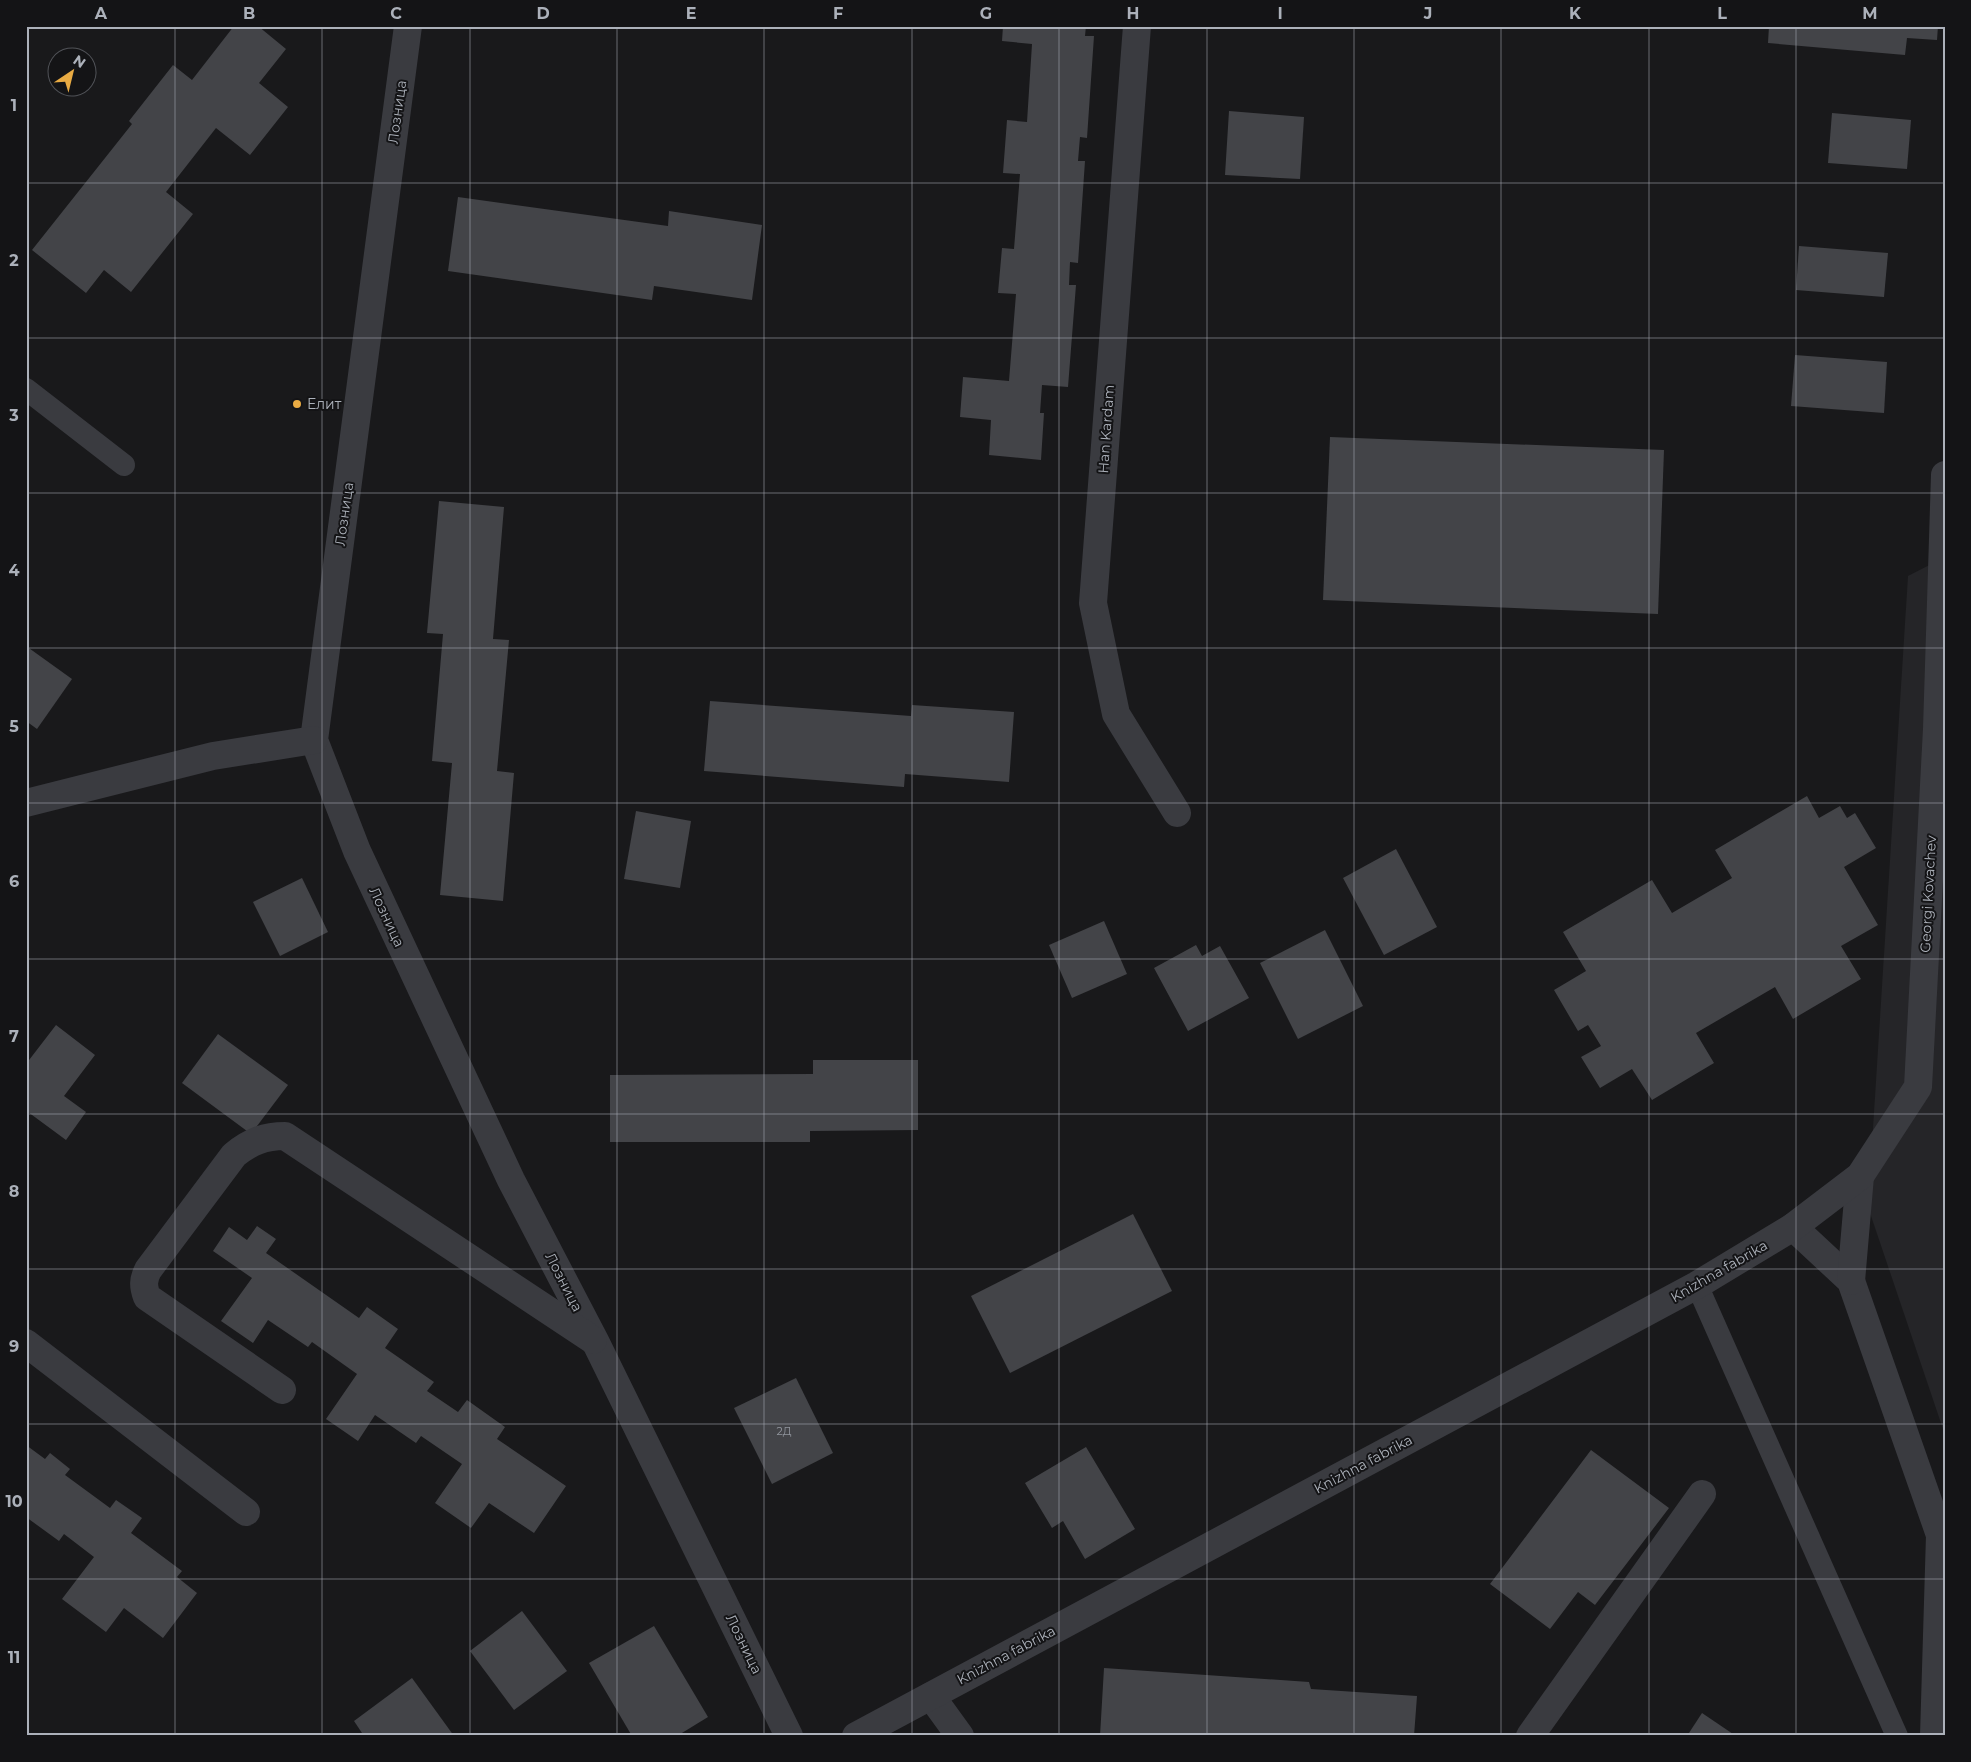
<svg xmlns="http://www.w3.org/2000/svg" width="1971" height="1762" font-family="Montserrat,sans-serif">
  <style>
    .built { fill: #252528 }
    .building { fill: #434448 }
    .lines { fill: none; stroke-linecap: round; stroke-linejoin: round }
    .lane { stroke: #3a3b40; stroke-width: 22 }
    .street { stroke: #3a3b40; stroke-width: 28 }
    .grid { fill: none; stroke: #acb1ba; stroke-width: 1; stroke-opacity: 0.55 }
    .poi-dot { fill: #e9ab43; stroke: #141416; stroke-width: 2 }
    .labels { text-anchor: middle; stroke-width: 4; stroke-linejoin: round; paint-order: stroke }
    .number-label { font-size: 11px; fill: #92969e }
    .street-label { font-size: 14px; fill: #acb1ba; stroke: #141416 }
    .poi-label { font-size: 14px; fill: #acb1ba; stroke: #141416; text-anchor: start }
    .neatline { fill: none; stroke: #acb1ba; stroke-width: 2 }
    .grid-label { font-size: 16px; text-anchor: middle; font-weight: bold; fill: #acb1ba }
  </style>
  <rect width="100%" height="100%" fill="#19191b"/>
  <polygon class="built" points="1945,557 1945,1435 1868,1207 1908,576"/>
  <g class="building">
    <polygon points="234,26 258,26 286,49 259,83 288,107 250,155 216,128 166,192 193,214 131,292 104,270 86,293 32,250 132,124 129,121 173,65 192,80"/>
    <polygon points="1003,26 1086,26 1085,36 1094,36 1087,138 1080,137 1078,161 1085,161 1078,263 1070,262 1069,285 1076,285 1068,387 1042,385 1040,413 1044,413 1041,460 989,455 991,420 960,417 963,377 1009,381 1016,294 998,293 1002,248 1014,249 1020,174 1003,173 1007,120 1027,122 1032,44 1002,41"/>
    <polygon points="1769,26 1938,26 1937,40 1907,38 1905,55 1768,43"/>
    <polygon points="1229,111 1304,117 1300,179 1225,175"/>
    <polygon points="1832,113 1911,120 1907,169 1828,163"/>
    <polygon points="458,197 668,226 669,211 762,225 752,300 654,286 652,300 448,271"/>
    <polygon points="1799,246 1888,253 1884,297 1796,290"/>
    <polygon points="1795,355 1887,362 1884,413 1791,406"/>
    <polygon points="1330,437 1664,450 1658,614 1323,600"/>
    <polygon points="439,501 504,507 493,639 509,640 497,771 514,773 503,901 440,895 452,763 432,761 443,634 427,633"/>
    <polygon points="26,646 72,679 37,729 26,721"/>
    <polygon points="710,701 911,716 912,705 1014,712 1009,782 905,774 904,787 704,771"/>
    <polygon points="1807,796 1819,818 1840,806 1847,818 1855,813 1876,848 1844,867 1878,925 1841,946 1861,979 1793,1019 1775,987 1696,1033 1714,1063 1652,1100 1632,1069 1600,1088 1581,1057 1601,1046 1588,1025 1578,1031 1554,990 1586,971 1563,932 1652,880 1672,913 1732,878 1715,850"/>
    <polygon points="636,811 691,821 680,888 624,879"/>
    <polygon points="1396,849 1437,927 1384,955 1343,878"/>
    <polygon points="302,878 328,932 280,956 253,902"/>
    <polygon points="1104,921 1127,974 1072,998 1049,945"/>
    <polygon points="1325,930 1363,1006 1298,1039 1260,963"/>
    <polygon points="1196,945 1202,956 1220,946 1249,998 1188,1031 1154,968"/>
    <polygon points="56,1025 95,1055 64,1096 86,1112 66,1140 28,1112 26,1113 26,1064"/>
    <polygon points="218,1034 288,1085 251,1134 182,1083"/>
    <polygon points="813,1060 918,1060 918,1130 810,1131 810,1142 610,1142 610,1075 813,1074"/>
    <polygon points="1133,1214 1172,1291 1010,1373 971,1296"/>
    <polygon points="257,1226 276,1239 266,1253 359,1318 367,1307 398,1329 385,1348 434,1382 427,1391 458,1412 467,1400 505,1427 497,1439 566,1486 534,1533 489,1503 471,1528 435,1503 462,1464 421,1436 416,1443 375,1415 358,1441 326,1419 357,1374 312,1342 308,1347 268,1320 253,1343 221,1321 252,1278 213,1251 229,1227 247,1240"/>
    <polygon points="796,1378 833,1453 772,1484 734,1408"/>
    <polygon points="26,1445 45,1459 50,1453 70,1469 65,1475 110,1508 116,1500 142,1518 131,1533 182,1571 177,1577 197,1593 163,1638 124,1608 106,1632 62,1599 94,1557 64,1534 59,1541 26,1517"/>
    <polygon points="1086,1447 1135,1529 1085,1559 1063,1521 1052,1528 1025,1483"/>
    <polygon points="1591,1450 1669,1508 1595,1605 1578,1592 1550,1629 1490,1584"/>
    <polygon points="522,1611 567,1671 514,1710 470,1651"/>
    <polygon points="654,1626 708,1717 677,1736 632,1736 589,1663"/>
    <polygon points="1104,1668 1309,1682 1311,1689 1417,1696 1414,1736 1100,1736"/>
    <polygon points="412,1678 454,1736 364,1736 354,1721"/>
    <polygon points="1702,1713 1736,1736 1687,1736"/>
  </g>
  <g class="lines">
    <g class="lane">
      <polyline points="26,389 124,465"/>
      <polyline points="1697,1285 1897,1736"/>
    </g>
    <g class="street">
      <polyline points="408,26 314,740 357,851 511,1180 595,1341 789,1736"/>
      <polyline points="1137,26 1093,603 1116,714 1177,813"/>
      <polyline points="26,803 213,756 314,740"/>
      <polyline points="1793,1227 1851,1281 1940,1535 1934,1736"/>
      <polyline points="1851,1281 1860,1176"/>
      <polyline points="26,1343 246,1512"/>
      <path d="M 282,1390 L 147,1297 C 143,1286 143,1280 148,1270 L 234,1155 C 250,1142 264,1136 285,1136 L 593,1340"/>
      <polyline points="931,1696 960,1736"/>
      <polyline points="856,1736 1697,1285 1793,1227 1860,1176 1918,1087 1937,729 1945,475"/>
      <polyline points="1530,1736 1702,1494"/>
    </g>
  </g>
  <path class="grid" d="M 175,26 L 175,1736M 322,26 L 322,1736M 470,26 L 470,1736M 617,26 L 617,1736M 764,26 L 764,1736M 912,26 L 912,1736M 1059,26 L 1059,1736M 1207,26 L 1207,1736M 1354,26 L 1354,1736M 1501,26 L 1501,1736M 1649,26 L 1649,1736M 1796,26 L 1796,1736M 26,183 L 1945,183M 26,338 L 1945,338M 26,493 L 1945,493M 26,648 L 1945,648M 26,803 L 1945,803M 26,959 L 1945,959M 26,1114 L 1945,1114M 26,1269 L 1945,1269M 26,1424 L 1945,1424M 26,1579 L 1945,1579"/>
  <circle class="poi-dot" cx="297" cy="404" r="5"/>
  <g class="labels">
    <g class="number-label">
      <text x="784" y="1435">2Д</text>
    </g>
    <g class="street-label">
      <text transform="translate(397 112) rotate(-82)" y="5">Лозница</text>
      <text transform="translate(1106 429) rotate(-86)" y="5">Han Kardam</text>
      <text transform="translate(344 514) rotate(-82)" y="5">Лозница</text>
      <text transform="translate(1928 894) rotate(-87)" y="5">Georgi Kovachev</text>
      <text transform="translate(387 917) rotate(65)" y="5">Лозница</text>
      <text transform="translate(1719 1271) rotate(-30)" y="5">Knizhna fabrika</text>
      <text transform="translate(564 1282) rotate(63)" y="5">Лозница</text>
      <text transform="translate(1363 1464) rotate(-28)" y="5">Knizhna fabrika</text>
      <text transform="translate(744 1644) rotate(64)" y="5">Лозница</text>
      <text transform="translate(1006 1655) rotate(-28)" y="5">Knizhna fabrika</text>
    </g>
    <g class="poi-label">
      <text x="307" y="409">Елит</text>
    </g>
  </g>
  <rect width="1971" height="1762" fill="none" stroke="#141416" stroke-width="55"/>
  <g transform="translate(72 72) rotate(35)"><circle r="24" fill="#141416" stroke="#515358"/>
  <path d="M0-4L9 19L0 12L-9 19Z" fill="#e9ab43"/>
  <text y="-8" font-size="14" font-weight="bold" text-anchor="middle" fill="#acb1ba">N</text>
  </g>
  <rect x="28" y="28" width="1916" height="1706" class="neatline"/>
  <g class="grid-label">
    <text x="101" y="19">A</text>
    <text x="249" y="19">B</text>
    <text x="396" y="19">C</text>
    <text x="543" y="19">D</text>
    <text x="691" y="19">E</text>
    <text x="838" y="19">F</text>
    <text x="986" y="19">G</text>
    <text x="1133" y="19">H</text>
    <text x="1280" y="19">I</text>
    <text x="1428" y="19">J</text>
    <text x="1575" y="19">K</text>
    <text x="1722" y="19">L</text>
    <text x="1870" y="19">M</text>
    <text x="14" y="111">1</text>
    <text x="14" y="266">2</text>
    <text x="14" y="421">3</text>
    <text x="14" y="576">4</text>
    <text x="14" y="732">5</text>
    <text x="14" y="887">6</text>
    <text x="14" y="1042">7</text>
    <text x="14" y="1197">8</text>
    <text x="14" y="1352">9</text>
    <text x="14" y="1507">10</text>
    <text x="14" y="1663">11</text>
  </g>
</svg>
